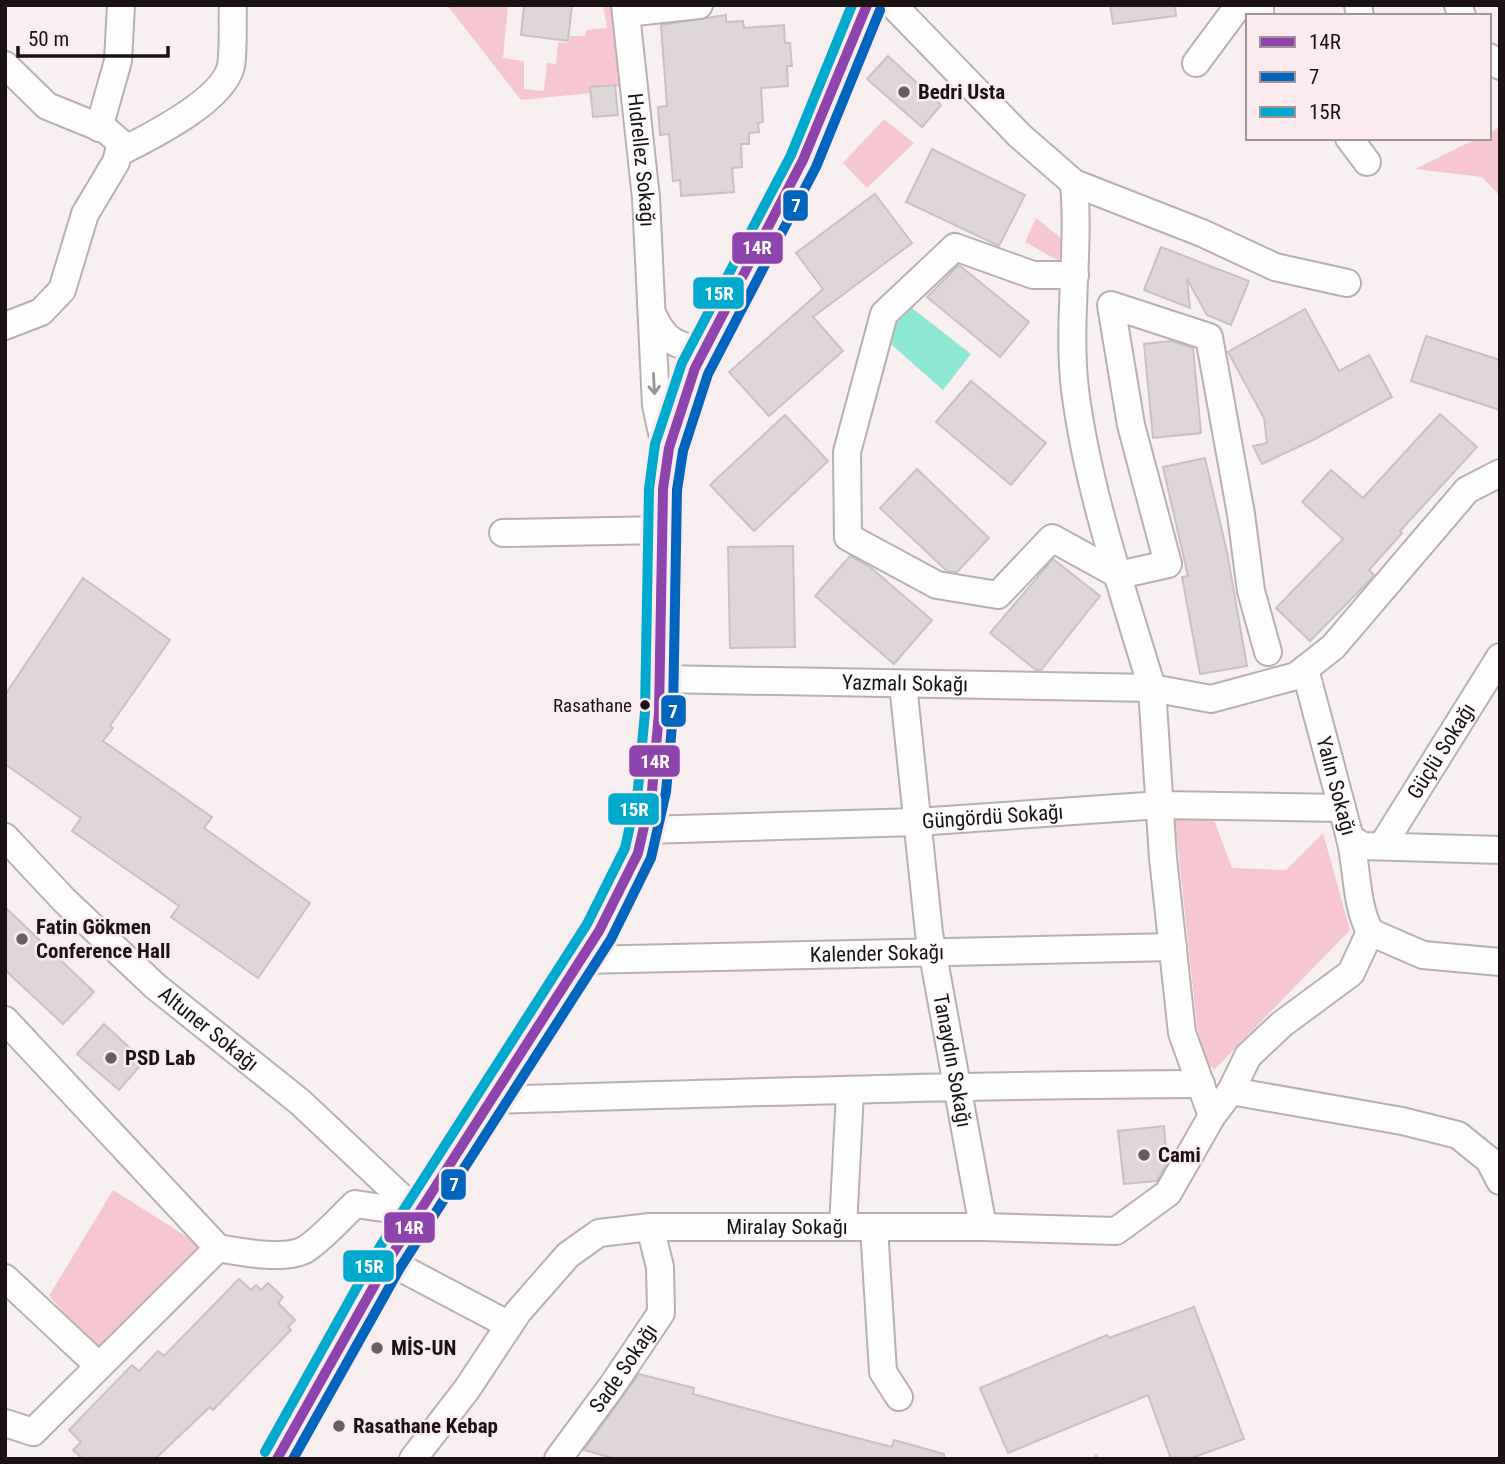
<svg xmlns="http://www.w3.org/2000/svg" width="1505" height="1464" font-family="'Roboto Condensed',sans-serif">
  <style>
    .green { fill: #f7c7d1 }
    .water { fill: #8de7d2 }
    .building { fill: #dfd6d7; stroke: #cac1c3; stroke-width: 2 }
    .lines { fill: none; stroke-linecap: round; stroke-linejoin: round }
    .minor-casing { stroke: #b9b0b2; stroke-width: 30 }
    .path { stroke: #d3d0d1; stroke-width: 3.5; stroke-dasharray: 5 3.5; stroke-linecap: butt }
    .minor { stroke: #fefdfd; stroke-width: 26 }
    .bus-1-casing { stroke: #fcebee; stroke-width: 16 }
    .bus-2-casing { stroke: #fcebee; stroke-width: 16 }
    .bus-3-casing { stroke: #fcebee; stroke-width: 16 }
    .bus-1 { stroke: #8e44ad; stroke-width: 10 }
    .bus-2 { stroke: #0065bd; stroke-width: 10 }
    .bus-3 { stroke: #00a9ce; stroke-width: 10 }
    .oneway { stroke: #989394 }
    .poi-dot { fill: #685f61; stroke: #fcebee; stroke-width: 2.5 }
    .bus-dot { fill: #1b1213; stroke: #fcebee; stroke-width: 2.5 }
    .labels { text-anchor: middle; stroke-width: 5; stroke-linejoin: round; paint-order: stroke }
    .bus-label { font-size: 19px; fill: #1b1213; stroke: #fcebee; text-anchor: end }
    .poi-label { font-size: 21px; font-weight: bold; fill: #1b1213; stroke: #fcebee; text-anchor: start }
    .street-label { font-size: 21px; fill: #1b1213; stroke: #fcebee }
    .line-badge { stroke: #fcebee; stroke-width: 2.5 }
    .badge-label { font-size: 19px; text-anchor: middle; font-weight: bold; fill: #fff }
  </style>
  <rect width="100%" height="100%" fill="#f8eff1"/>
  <g class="green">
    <polygon points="447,5 508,5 503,58 524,61 524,89 544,91 547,63 556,64 558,42 569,43 570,36 585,36 586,30 607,28 603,5 612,5 624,87 591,87 591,93 521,100"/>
    <polygon points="884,119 914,143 867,188 843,163"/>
    <polygon points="1500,127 1500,196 1482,177 1415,169 1478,138 1489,138 1489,133"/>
    <polygon points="1036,218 1062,239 1059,261 1025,242"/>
    <polygon points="1174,812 1215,822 1232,868 1286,870 1323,833 1350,930 1215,1069 1201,1063"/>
    <polygon points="113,1190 208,1250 98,1350 49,1296"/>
  </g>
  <polygon class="water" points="908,305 971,354 943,390 885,339"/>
  <g class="building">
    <polygon points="524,5 572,5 568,41 521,35"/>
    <polygon points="1110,5 1175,5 1176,16 1113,24"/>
    <polygon points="726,15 726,22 743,21 744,28 784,25 785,43 790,43 792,66 787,66 788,86 761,88 763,122 758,123 759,132 749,133 749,144 741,144 742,167 732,168 734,192 681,196 680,180 673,181 669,134 660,135 658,107 667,106 661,25"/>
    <polygon points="888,56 941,105 922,127 867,79"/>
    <polygon points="615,85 618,115 593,117 590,87"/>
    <polygon points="932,149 1025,195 999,246 906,202"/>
    <polygon points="875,194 912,243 813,317 843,351 769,416 729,372 823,289 796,253"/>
    <polygon points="1161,247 1249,281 1231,325 1207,315 1187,279 1190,308 1144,290"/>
    <polygon points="959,265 1029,322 1000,357 927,297"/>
    <polygon points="1305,309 1339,371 1369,355 1392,397 1315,439 1262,464 1253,446 1267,443 1264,418 1228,352"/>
    <polygon points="1426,336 1500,360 1500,410 1411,381"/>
    <polygon points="1171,341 1193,348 1201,433 1153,438 1144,344"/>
    <polygon points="971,381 1046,443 1011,485 936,422"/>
    <polygon points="1440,414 1477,447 1400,531 1402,533 1369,570 1374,575 1369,581 1310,641 1276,608 1343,539 1302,502 1331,470 1363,498"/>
    <polygon points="785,415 828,461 754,531 710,485"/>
    <polygon points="1205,458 1227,552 1247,666 1200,674 1182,577 1188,576 1163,467"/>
    <polygon points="917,469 989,538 957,572 947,571 880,508"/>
    <polygon points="793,546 795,647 730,648 728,547"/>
    <polygon points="850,556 870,567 932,620 894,664 815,596"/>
    <polygon points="1053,559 1100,596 1041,670 1036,670 990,633"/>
    <polygon points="83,578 170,640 110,726 113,728 103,741 212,817 204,828 310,903 258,978 171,917 179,906 72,831 81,818 5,764 5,695"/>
    <polygon points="5,907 94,992 63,1024 5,970"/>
    <polygon points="104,1024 144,1061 119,1090 77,1054"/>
    <polygon points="1164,1126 1167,1163 1157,1181 1124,1184 1118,1131"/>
    <polygon points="239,1279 251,1290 256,1285 261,1290 268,1283 283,1297 278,1303 295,1320 288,1327 291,1330 213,1410 210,1407 155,1459 83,1459 73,1450 81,1442 69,1430 132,1365 139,1371 158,1351 164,1356"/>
    <polygon points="1194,1307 1244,1439 1189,1459 1171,1459 1148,1395 1008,1453 980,1388 1107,1335 1109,1338"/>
    <polygon points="639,1374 694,1388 693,1394 803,1424 892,1447 894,1440 944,1454 944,1459 616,1459 584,1450"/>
  </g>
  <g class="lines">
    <defs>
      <g id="minor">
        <path id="s1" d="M 625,5 L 646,198 L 656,405 L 666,452"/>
        <polyline points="893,5 1019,135 1074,183 1202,233 1275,267 1347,283"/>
        <polyline points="1260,5 1260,16"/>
        <polyline points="1358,5 1360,16"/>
        <polyline points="1458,5 1462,16"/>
        <polyline points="626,13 699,5"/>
        <polyline points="1489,57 1500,66"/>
        <polyline points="1196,63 1239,5"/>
        <polyline points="5,65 47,106 106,130 121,143 116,162 85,214 62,290 41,312 5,326"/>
        <polyline points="99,128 118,61 121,5"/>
        <polyline points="1349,138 1367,162"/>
        <path d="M 120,152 C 150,137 223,101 231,66 C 234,47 232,25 233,5"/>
        <polyline points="1075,275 1033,275 955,247 884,314 847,452 848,537 937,585 998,595 1052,538 1119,575 1168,564 1131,425 1111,305 1209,337 1241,514 1251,591 1268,652"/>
        <path d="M 653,315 C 665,342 677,346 705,351"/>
        <polyline points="503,533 663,530"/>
        <path id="s2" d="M 1305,669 L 1350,838 L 1363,846 L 1500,850"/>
        <path id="s3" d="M 660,679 L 1152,688 C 1123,591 1088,491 1075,390 C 1067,322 1080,252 1074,183"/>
        <path id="s4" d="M 903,684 L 929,933 L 983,1227"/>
        <path id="s5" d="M 645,830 L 917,822 L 1160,805 L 1342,808"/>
        <path id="s6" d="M 5,837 L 64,900 L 155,986 L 300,1102 L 418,1213"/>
        <path d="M 1350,838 C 1358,871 1355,902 1370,932 L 1351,973 L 1282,1024 L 1248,1056 L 1231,1091 L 1212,1116 L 1182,1033 L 1163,858 L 1152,688 L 1211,699 L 1296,676 L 1333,647 L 1467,490 L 1500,473"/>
        <path id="s7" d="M 1382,846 L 1500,657"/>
        <polyline points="1370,932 1423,955 1500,962"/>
        <path id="s8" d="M 581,960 L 1173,947"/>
        <path d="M 5,1020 L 218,1248 C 239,1252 287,1261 306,1249 C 324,1237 340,1218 355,1204 L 418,1213"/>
        <polyline points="1231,1091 1402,1121 1458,1135 1489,1160 1500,1181"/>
        <path d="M 493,1100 C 729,1093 965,1085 1201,1084"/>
        <polyline points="843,1227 850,1092"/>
        <polyline points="874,1227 883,1372 899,1397"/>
        <polyline points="388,1261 509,1325"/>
        <polyline points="5,1278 99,1366"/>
        <polyline points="5,1423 33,1432 218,1248"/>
        <path d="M 277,1459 L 388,1261 L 599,931 L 638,853 L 652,791 L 659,713 L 663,489 C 671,377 745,280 793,182 C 821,125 843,65 867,5"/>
        <path id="s9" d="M 413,1459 L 467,1389 L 518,1312 L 568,1255 L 599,1233 L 650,1227 L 983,1227 L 1116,1231 L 1168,1193 L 1212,1116"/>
        <path id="s10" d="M 558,1459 L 612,1386 L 661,1313 L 660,1267 L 650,1227"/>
      </g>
    </defs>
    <use href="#minor" class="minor-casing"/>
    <polyline class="path" points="1096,1454 1096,1459"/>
    <use href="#minor" class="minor"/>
    <defs>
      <polyline id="bus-1" points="277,1459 388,1261 599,931 638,853 652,791 659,713 663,489 669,448 695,368 803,160 867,5"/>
      <polyline id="bus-2" points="293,1459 400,1268 611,939 651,858 666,792 673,714 677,490 683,451 708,374 816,167 880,10"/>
      <polyline id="bus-3" points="265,1452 376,1253 587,924 625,848 638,789 645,712 649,489 655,444 682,363 791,155 852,5"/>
    </defs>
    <use href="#bus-1" class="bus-1-casing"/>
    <use href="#bus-2" class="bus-2-casing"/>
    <use href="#bus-3" class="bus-3-casing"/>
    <use href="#bus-1" class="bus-1"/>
    <use href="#bus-2" class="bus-2"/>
    <use href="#bus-3" class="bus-3"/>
  </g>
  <defs><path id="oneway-shaft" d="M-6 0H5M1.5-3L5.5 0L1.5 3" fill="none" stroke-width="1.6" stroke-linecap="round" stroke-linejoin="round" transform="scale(1.75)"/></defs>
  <use class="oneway" href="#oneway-shaft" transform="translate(654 384) rotate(87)"/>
  <g class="poi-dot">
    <circle cx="904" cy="92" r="7"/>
    <circle cx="22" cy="939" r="7"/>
    <circle cx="111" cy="1058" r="7"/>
    <circle cx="1144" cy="1155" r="7"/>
    <circle cx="377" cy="1348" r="7"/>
    <circle cx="339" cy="1426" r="7"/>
  </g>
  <circle class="bus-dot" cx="645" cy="705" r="6"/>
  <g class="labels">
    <g class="bus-label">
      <text x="632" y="712">Rasathane</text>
    </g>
    <g class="poi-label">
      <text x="918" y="99">Bedri Usta</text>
      <text x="36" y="934">Fatin Gökmen<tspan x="36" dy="24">Conference Hall</tspan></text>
      <text x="125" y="1065">PSD Lab</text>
      <text x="1158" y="1162">Cami</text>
      <text x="391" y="1355">MİS-UN</text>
      <text x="353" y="1433">Rasathane Kebap</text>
    </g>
    <g class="street-label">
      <text dy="7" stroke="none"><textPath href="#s1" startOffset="156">Hıdrellez Sokağı</textPath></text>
      <text dy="7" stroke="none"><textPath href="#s3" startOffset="245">Yazmalı Sokağı</textPath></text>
      <text dy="7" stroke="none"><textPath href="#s7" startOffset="112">Güçlü Sokağı</textPath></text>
      <text dy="7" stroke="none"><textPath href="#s2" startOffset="121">Yalın Sokağı</textPath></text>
      <text dy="7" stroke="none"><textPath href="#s5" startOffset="348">Güngördü Sokağı</textPath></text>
      <text dy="7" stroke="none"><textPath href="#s8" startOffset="296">Kalender Sokağı</textPath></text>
      <text dy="7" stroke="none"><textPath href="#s6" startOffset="280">Altuner Sokağı</textPath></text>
      <text dy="7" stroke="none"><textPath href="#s4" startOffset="380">Tanaydın Sokağı</textPath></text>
      <text dy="7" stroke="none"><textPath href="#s9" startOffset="483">Miralay Sokağı</textPath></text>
      <text dy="7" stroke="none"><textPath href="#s10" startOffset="112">Sade Sokağı</textPath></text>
    </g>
  </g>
  <g class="line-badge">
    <rect x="782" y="189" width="27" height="33" rx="7" fill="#0065bd"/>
    <rect x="731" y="231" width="53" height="34" rx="7" fill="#8e44ad"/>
    <rect x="692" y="276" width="53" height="34" rx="7" fill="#00a9ce"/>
    <rect x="660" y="694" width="27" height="34" rx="7" fill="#0065bd"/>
    <rect x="628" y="744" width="53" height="34" rx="7" fill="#8e44ad"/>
    <rect x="607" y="792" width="53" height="34" rx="7" fill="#00a9ce"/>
    <rect x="440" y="1168" width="27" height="33" rx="7" fill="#0065bd"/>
    <rect x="383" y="1211" width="53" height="33" rx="7" fill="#8e44ad"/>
    <rect x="342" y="1249" width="53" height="34" rx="7" fill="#00a9ce"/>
  </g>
  <g class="badge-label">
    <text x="796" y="212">7</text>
    <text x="757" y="254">14R</text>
    <text x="719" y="300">15R</text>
    <text x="673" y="718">7</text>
    <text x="655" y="768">14R</text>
    <text x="634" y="816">15R</text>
    <text x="454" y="1191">7</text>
    <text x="409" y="1234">14R</text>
    <text x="369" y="1273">15R</text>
  </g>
  <rect width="1505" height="1464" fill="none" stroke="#1b1213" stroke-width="14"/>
  <rect x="1246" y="14" width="245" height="126" fill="#fcebee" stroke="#a29496" stroke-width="2"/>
  <rect x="1260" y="37" width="35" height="10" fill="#8e44ad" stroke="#a29496" stroke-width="2"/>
  <text x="1309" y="49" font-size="21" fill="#1b1213">14R</text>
  <rect x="1260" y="72" width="35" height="10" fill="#0065bd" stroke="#a29496" stroke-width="2"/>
  <text x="1309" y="84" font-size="21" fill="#1b1213">7</text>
  <rect x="1260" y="107" width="35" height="10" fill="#00a9ce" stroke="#a29496" stroke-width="2"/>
  <text x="1309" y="119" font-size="21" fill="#1b1213">15R</text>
  <path d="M18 46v10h150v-10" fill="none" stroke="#1b1213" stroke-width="3.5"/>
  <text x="28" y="46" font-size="21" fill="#1b1213" stroke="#fcebee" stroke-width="5" paint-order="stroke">50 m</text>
</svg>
